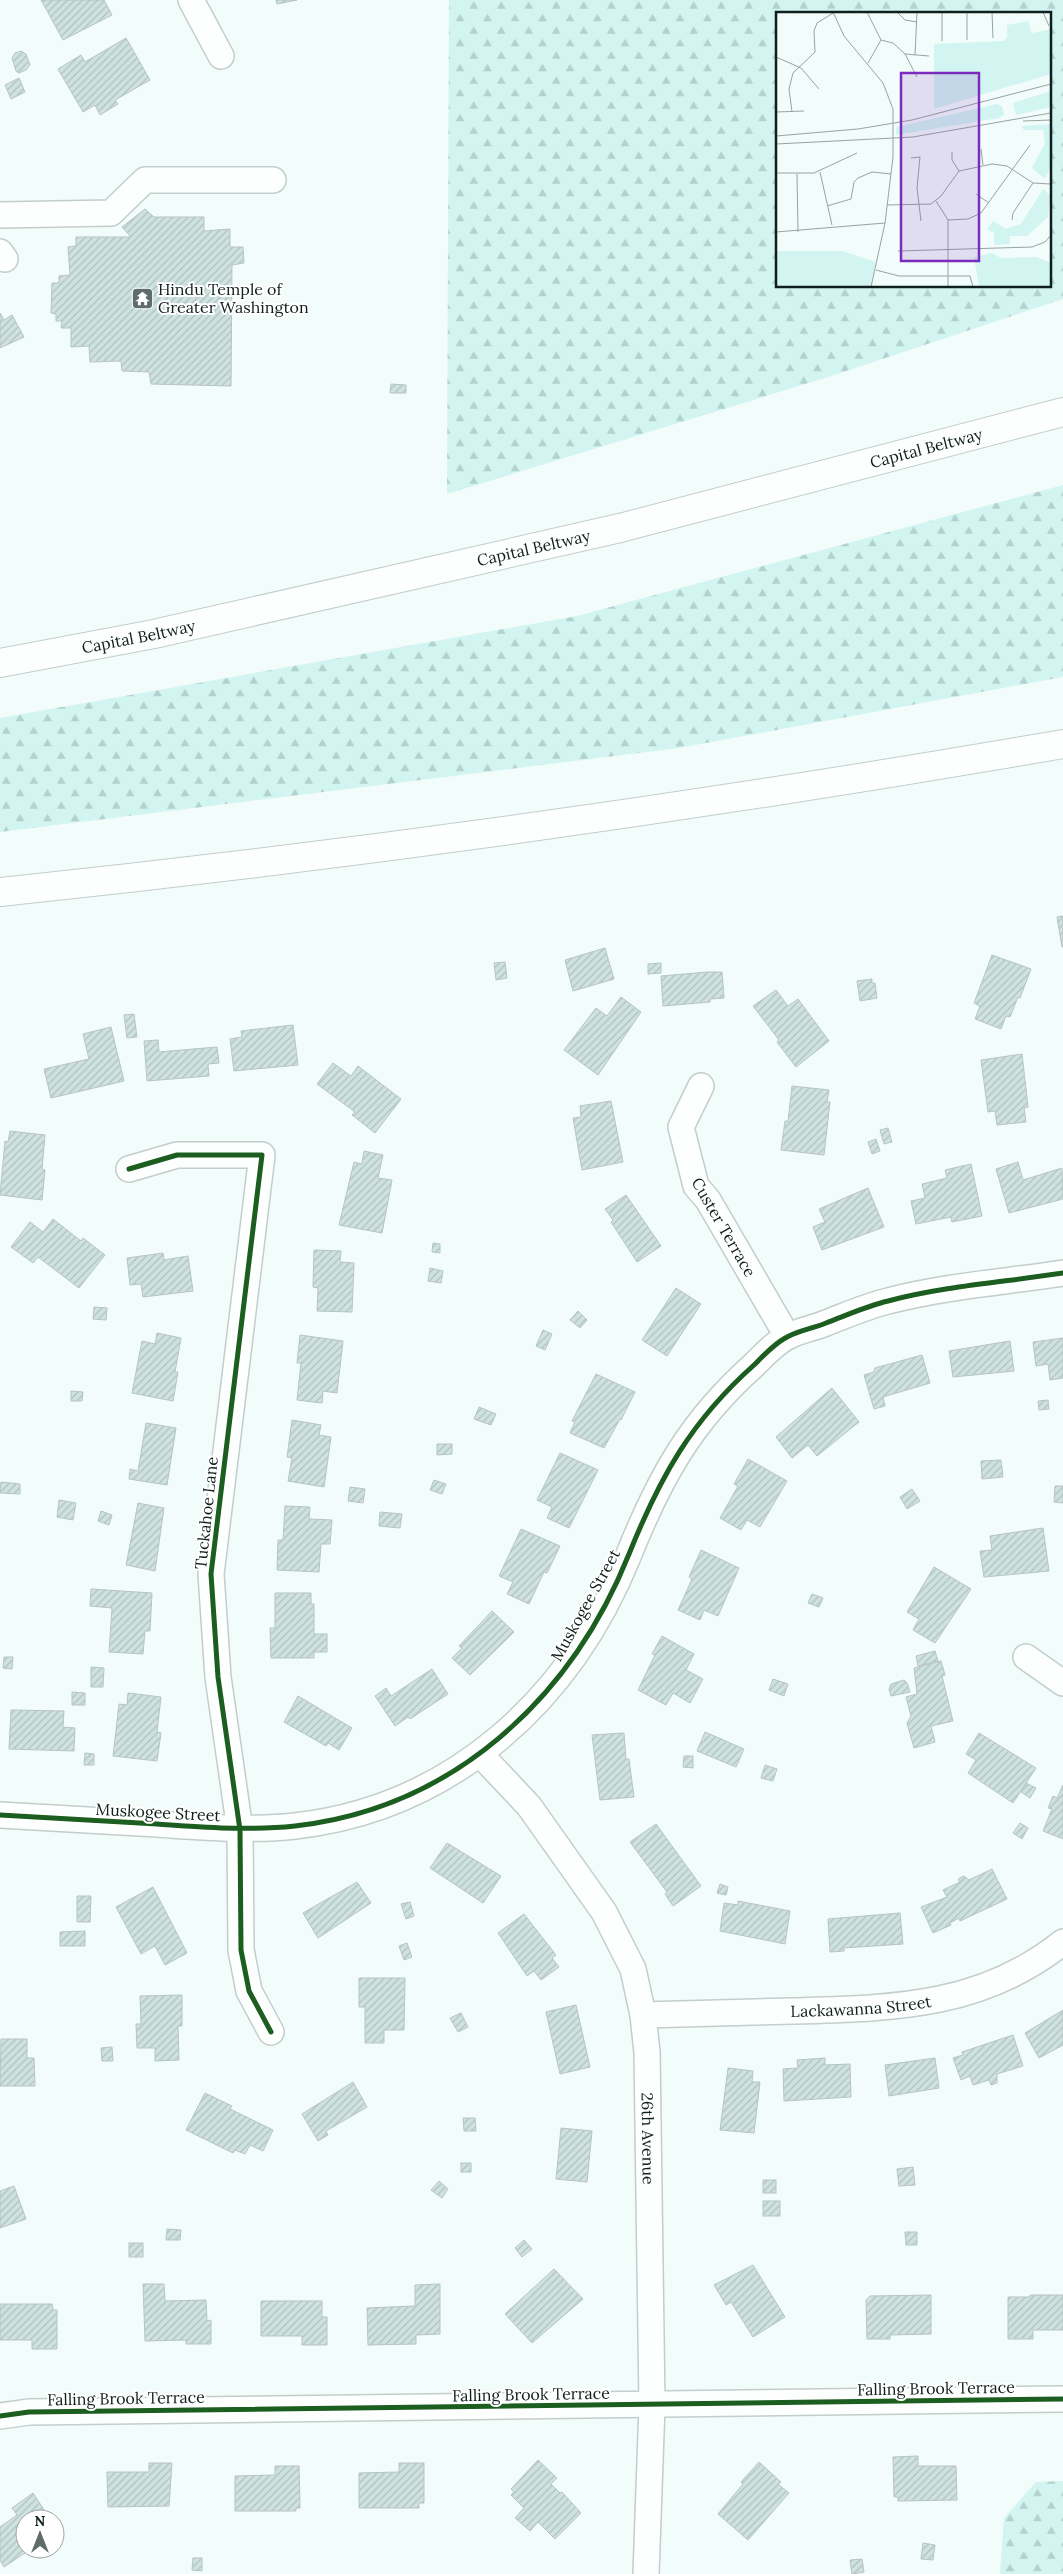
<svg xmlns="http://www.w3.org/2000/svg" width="1063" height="2574" font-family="Lora,serif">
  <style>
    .forest { fill: url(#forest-firs); fill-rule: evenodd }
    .building { fill: url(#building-hatch); stroke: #b8c4c2 }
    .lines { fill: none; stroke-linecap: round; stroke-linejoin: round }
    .minor-casing { stroke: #c2cecc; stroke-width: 28 }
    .highway-casing { stroke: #c2cecc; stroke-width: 30 }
    .minor { stroke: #fdfffe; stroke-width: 25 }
    .highway { stroke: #fdfffe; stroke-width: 28 }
    .cycleway-casing { stroke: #fff; stroke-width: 8 }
    .cycleway { stroke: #1b5e20; stroke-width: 5 }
    .labels { text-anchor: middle; stroke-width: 4; stroke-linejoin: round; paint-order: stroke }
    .poi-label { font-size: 16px; fill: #0f1f1d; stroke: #fff; text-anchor: start }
    .street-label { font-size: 16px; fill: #0f1f1d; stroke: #fff }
    .inset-road { fill: none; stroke: #97a4a2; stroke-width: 1 }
    .view { fill: #7b2cbf; fill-opacity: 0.15; stroke: #7b2cbf; stroke-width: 2.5 }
    .inset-edge { fill: none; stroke: #0f1f1d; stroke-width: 2.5 }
  </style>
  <defs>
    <pattern id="forest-firs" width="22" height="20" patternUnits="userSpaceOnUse" patternTransform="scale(1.25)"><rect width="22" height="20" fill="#d2f5f1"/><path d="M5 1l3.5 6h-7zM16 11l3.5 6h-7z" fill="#b3d2ce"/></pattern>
    <pattern id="building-hatch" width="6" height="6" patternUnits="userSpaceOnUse" patternTransform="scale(1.25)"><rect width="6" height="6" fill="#cee2df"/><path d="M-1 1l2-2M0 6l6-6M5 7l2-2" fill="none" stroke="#b0c1bf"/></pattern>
  </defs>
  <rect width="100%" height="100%" fill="#f2fcfa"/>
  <g class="forest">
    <path d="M 449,0 L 1063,0 L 1063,299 L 828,377 L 447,494 ZM 777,14 L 1049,14 L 1049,286 L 777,286 Z"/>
    <polygon points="1063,485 1063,677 679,748 0,832 0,718 577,616"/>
    <polygon points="1063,2481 1063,2574 1000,2574 1004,2518 1036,2482"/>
  </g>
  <g class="building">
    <polygon points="41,0 104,0 112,15 63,40"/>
    <polygon points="276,0 297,0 277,4"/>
    <polygon points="126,38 150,80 115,100 118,104 100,115 95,105 83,112 58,69 81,55 85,62"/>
    <polygon points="21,51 26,54 30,65 26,70 19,73 16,71 12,58 15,53"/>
    <polygon points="19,78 25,92 11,99 5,85"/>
    <polygon points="145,209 154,217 204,217 204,231 230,229 230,247 243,247 244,263 232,265 231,386 151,384 149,372 122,371 121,361 90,362 89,346 71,347 71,328 61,328 62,321 56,321 56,314 51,313 52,283 59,283 59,276 70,275 68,247 76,246 76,237 131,237 122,227"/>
    <polygon points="0,313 4,320 12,315 24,337 0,348"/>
    <polygon points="391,384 406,385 406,393 390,393"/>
    <polygon points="1063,916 1063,947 1062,947 1057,917"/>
    <polygon points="605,948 614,979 573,991 565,960"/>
    <polygon points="992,955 1031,969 1020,998 1018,997 1010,1017 1006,1016 1001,1029 975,1019 980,1006 974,1003"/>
    <polygon points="505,962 507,978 496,980 494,963"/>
    <polygon points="661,963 661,973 648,974 648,964"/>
    <polygon points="708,972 722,972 724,998 710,999 710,1002 663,1006 661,976"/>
    <polygon points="872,979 872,983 875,983 877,998 860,1001 857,981"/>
    <polygon points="776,990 788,1006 798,999 829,1041 796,1067 777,1042 779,1040 753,1006"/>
    <polygon points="621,997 641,1012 598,1075 564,1050 596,1008 607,1016"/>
    <polygon points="134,1014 137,1037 127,1038 124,1015"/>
    <polygon points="293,1025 298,1065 234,1071 230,1039 242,1037 241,1031"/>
    <polygon points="111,1027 124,1081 51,1098 44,1069 89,1059 83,1034"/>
    <polygon points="158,1040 159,1052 217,1047 219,1063 208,1064 209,1076 147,1081 144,1041"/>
    <polygon points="1022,1054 1028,1107 1024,1108 1026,1122 997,1125 995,1111 988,1112 981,1060"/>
    <polygon points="333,1063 351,1076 358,1066 401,1099 375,1133 352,1115 355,1112 317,1084"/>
    <polygon points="792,1086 829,1090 827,1102 830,1102 824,1155 781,1150 785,1121 788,1121"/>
    <polygon points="611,1101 623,1162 582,1170 573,1118 581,1117 580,1106"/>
    <polygon points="888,1128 892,1142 884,1144 880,1130"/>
    <polygon points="10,1131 45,1135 42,1169 45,1170 42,1200 0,1195 5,1141 8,1142"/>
    <polygon points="876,1139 880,1151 872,1154 868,1142"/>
    <polygon points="364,1151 383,1155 378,1178 392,1180 382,1233 339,1225 354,1162 362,1164"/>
    <polygon points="1018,1162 1023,1180 1062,1168 1063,1199 1009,1213 996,1169"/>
    <polygon points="971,1164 982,1216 952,1222 951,1217 916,1224 911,1201 925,1198 922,1184 947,1178 945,1170"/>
    <polygon points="868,1188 884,1227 822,1250 813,1227 825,1222 819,1209"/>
    <polygon points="626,1195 661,1246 637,1262 611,1222 613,1220 605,1209"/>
    <polygon points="53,1219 81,1241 83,1238 105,1255 79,1288 38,1257 33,1263 11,1247 30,1222 43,1232"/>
    <polygon points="433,1243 440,1244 440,1253 432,1252"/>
    <polygon points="314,1250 341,1251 340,1262 354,1263 352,1312 317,1311 318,1288 313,1287"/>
    <polygon points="163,1253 164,1260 188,1256 193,1291 143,1297 141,1284 130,1285 127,1258"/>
    <polygon points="430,1268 443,1271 441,1283 428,1281"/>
    <polygon points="676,1288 701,1304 667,1356 642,1340"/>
    <polygon points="94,1307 107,1308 106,1320 93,1319"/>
    <polygon points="578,1311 587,1320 580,1328 570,1320"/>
    <polygon points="543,1330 552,1334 545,1350 536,1346"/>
    <polygon points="157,1333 181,1338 175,1372 178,1372 173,1401 132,1393 142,1341 155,1344"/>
    <polygon points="300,1335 343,1341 337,1393 323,1391 322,1403 297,1400 301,1363 297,1363"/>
    <polygon points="1063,1338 1063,1378 1050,1380 1048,1364 1036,1366 1033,1342"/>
    <polygon points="1010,1341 1014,1371 953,1377 949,1351"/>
    <polygon points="922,1355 930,1383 883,1397 885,1406 874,1409 864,1375 874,1372 875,1368"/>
    <polygon points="596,1374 635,1392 621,1420 620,1419 604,1448 570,1433 575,1422 572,1421"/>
    <polygon points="832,1388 859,1422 817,1456 808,1445 792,1458 776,1437"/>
    <polygon points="71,1391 83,1392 82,1401 71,1401"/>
    <polygon points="1048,1400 1049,1409 1039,1410 1038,1401"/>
    <polygon points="479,1407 496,1414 491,1425 474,1419"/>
    <polygon points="292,1420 321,1425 319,1435 331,1437 324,1487 288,1481 292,1458 287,1457"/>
    <polygon points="146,1423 176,1428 167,1485 129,1479 130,1469 138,1471"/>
    <polygon points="437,1444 452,1444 452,1454 437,1455"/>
    <polygon points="560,1453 598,1470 569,1528 547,1518 552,1507 537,1500"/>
    <polygon points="748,1459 787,1481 760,1527 747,1520 741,1530 720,1518 738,1486 734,1484"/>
    <polygon points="1001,1460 1003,1477 982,1479 981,1461"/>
    <polygon points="434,1480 446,1484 442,1494 430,1490"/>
    <polygon points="1,1482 20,1484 20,1494 0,1493"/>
    <polygon points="1055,1486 1063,1486 1063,1503 1054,1502"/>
    <polygon points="350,1487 365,1489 363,1503 348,1501"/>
    <polygon points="912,1489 920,1501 907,1509 900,1497"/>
    <polygon points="59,1500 76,1503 73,1520 57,1517"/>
    <polygon points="138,1503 164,1508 155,1571 126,1565"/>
    <polygon points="285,1506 310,1507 309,1519 332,1520 330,1544 321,1544 319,1572 277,1570 278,1540 283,1540"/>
    <polygon points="101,1511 112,1515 109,1525 98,1521"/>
    <polygon points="380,1512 402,1514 400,1528 379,1526"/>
    <polygon points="1043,1528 1049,1571 984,1577 980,1551 992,1550 990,1536"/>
    <polygon points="521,1529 560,1546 547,1573 544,1572 529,1604 507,1594 513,1582 499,1576"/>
    <polygon points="701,1550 739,1568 718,1616 704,1610 700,1620 678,1610 692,1579 689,1577"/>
    <polygon points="934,1567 971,1589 935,1643 913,1630 919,1619 907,1612"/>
    <polygon points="91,1589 152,1593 150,1631 145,1631 143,1654 109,1652 112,1608 90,1606"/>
    <polygon points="275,1593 311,1593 311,1604 314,1604 314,1634 327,1634 327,1652 314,1652 314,1658 271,1658 270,1628 275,1628"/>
    <polygon points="812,1594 823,1598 819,1607 808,1603"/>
    <polygon points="492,1611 514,1632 470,1675 452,1658 462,1648 459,1646"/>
    <polygon points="662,1636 694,1654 686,1670 703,1679 690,1703 673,1693 666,1705 638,1690 655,1655 652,1654"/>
    <polygon points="935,1651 938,1661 918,1666 916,1656"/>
    <polygon points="4,1657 13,1657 12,1669 3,1668"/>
    <polygon points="941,1661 945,1675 942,1676 953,1721 931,1726 935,1742 914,1748 907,1723 911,1716 906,1697 917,1694 914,1668"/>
    <polygon points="91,1667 104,1668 103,1687 91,1687"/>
    <polygon points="432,1669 448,1694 410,1719 408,1717 395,1726 375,1696 386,1688 391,1696"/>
    <polygon points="773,1679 788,1684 784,1696 769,1690"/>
    <polygon points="904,1680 907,1683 910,1692 891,1696 889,1689 891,1684"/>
    <polygon points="72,1692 85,1693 85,1705 72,1705"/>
    <polygon points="128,1693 161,1697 157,1732 161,1733 157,1761 113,1756 119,1704 127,1705"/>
    <polygon points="298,1696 352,1728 339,1750 328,1743 326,1746 284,1722"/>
    <polygon points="11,1710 64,1711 63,1727 75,1728 74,1751 9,1749"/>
    <polygon points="705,1732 744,1749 736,1767 697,1751"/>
    <polygon points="624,1733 626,1759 629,1759 634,1797 600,1800 592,1735"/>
    <polygon points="979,1733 1036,1768 1013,1803 968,1773 976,1760 966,1754"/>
    <polygon points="85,1753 94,1754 94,1765 84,1765"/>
    <polygon points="684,1756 693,1756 693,1768 683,1767"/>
    <polygon points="765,1765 777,1769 773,1781 761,1778"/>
    <polygon points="1026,1783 1036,1788 1030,1798 1021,1792"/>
    <polygon points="1063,1785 1063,1839 1043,1831 1052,1809 1048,1808 1053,1796 1057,1798"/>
    <polygon points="1020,1823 1028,1828 1022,1839 1013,1833"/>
    <polygon points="656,1824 701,1886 673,1906 665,1894 667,1892 630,1842"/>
    <polygon points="447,1843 501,1876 483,1903 430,1868"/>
    <polygon points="992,1869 1007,1899 960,1921 959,1918 950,1923 951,1925 933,1933 921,1907 947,1897 943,1890 960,1882 958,1879 964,1876 969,1880"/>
    <polygon points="357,1882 371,1903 318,1938 303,1913"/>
    <polygon points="720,1884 728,1887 726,1895 717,1893"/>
    <polygon points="153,1887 187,1953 165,1965 155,1946 141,1954 116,1907"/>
    <polygon points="77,1896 91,1896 90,1922 77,1922"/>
    <polygon points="738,1901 790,1911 785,1944 720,1931 724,1903 738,1905"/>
    <polygon points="410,1902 414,1916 406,1919 401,1904"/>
    <polygon points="900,1913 903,1944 844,1948 844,1951 830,1952 828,1919"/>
    <polygon points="524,1914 556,1955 552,1958 559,1967 541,1980 534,1971 527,1976 498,1933"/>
    <polygon points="85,1931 85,1946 60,1946 60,1932"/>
    <polygon points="407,1943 412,1957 404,1960 399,1946"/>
    <polygon points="359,1978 405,1978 404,2030 384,2030 384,2043 365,2043 365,2007 359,2007"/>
    <polygon points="182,1995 182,2026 178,2026 179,2060 155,2061 155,2048 137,2048 136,2024 141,2024 140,1996"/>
    <polygon points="576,2005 590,2067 560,2074 546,2012"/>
    <polygon points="1063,2010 1063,2045 1039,2058 1025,2033"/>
    <polygon points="461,2013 468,2027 458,2032 450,2018"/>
    <polygon points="1013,2035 1023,2066 997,2074 997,2083 991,2085 989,2080 973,2085 970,2076 961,2080 953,2058 963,2055 962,2052"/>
    <polygon points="1,2039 27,2039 27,2058 34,2058 35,2086 0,2086"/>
    <polygon points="112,2047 113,2061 102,2061 101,2048"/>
    <polygon points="825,2058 825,2065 850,2064 851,2097 784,2101 783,2069 798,2068 797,2060"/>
    <polygon points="935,2058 939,2088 889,2096 885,2065"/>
    <polygon points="728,2068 753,2071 752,2082 760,2082 754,2133 720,2130"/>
    <polygon points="353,2082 367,2107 326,2131 328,2135 318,2141 302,2114"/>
    <polygon points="205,2093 232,2106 230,2109 273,2130 263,2151 250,2145 245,2154 235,2150 233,2153 186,2130"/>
    <polygon points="463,2118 475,2118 476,2131 464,2131"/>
    <polygon points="561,2128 592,2131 587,2182 556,2179"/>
    <rect x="461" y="2163" width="10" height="9"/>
    <polygon points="913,2167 915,2185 899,2186 897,2169"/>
    <rect x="763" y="2180" width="13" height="13"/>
    <polygon points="439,2181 448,2189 442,2198 431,2190"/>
    <polygon points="14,2186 26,2219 0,2228 0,2191"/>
    <rect x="763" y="2201" width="17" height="15"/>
    <polygon points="167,2229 181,2230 180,2240 166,2240"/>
    <polygon points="905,2232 917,2232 917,2245 906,2245"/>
    <polygon points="524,2240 532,2249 522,2257 515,2248"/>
    <rect x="129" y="2243" width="14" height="14"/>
    <polygon points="753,2265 785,2317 753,2337 731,2302 726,2305 714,2285"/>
    <polygon points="554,2269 583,2299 532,2343 505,2314"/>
    <polygon points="143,2284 164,2284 165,2301 206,2300 207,2321 211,2320 211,2344 186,2344 186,2340 145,2341"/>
    <polygon points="440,2284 440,2334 416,2335 416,2344 368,2345 367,2308 415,2306 415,2285"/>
    <polygon points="931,2295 931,2334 890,2335 890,2339 867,2339 866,2300 870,2296"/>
    <polygon points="1030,2295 1063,2295 1063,2330 1033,2330 1033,2339 1008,2339 1008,2297 1030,2297"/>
    <polygon points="261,2301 322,2301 322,2317 327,2317 327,2345 302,2345 302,2336 261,2336"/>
    <polygon points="0,2304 52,2304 53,2310 57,2310 57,2349 32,2349 32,2340 0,2340"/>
    <polygon points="918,2456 918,2466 956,2466 957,2500 898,2501 898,2497 894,2497 893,2457"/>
    <polygon points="538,2460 557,2478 551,2484 560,2493 562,2492 581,2513 555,2539 538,2522 530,2531 515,2518 524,2508 511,2495 514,2492 511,2489"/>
    <polygon points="759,2462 781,2482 778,2484 789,2493 748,2540 718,2514 743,2484 741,2482"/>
    <polygon points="149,2463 172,2463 169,2506 108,2507 107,2472 149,2472"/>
    <polygon points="399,2463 424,2463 424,2503 419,2503 419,2508 359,2508 359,2473 399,2472"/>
    <polygon points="275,2466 299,2466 300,2508 296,2508 296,2511 235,2511 235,2476 275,2475"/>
    <polygon points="33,2493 50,2519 25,2519 25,2549 31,2549 4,2567 0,2560 0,2527 17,2515 12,2508"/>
    <polygon points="923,2543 935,2545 933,2560 921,2559"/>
    <polygon points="193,2558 202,2558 202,2571 192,2570"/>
    <polygon points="862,2559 864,2572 852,2574 850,2560"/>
  </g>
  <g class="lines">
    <defs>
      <g id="minor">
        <polyline points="191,0 221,56"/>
        <polyline points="0,215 111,213 145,180 273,180"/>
        <polyline points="0,252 5,259"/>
        <polyline points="701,1086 681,1127 696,1186 708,1200 787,1336"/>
        <polyline points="129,1169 177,1155 262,1155 211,1574 218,1677 240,1830 241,1950 249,1991 271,2032"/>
        <polyline points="1026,1657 1063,1683"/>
        <path id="s1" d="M 480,1754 L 529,1806 L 604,1912 L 633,1969 L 643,2015 L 647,2052 L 652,2405 L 646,2574"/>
        <path d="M 0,1815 C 52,1818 105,1821 157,1824 C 203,1827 249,1831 295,1826 C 453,1808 571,1699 629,1554 C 660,1477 691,1421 754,1365 C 764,1355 776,1342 789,1336 C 801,1330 814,1328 826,1323 C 847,1315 867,1306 888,1301 C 945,1286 1005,1282 1063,1273"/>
        <path id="s2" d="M 643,2015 C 693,2014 742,2012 792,2011 C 892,2008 981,2008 1063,1942"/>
        <polyline points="0,2416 29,2412 1063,2399"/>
      </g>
      <g id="highway">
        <path id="s3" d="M 0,663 L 154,634 L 620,528 L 1063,412"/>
        <path d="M 0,892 C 356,855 710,805 1063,744"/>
      </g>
    </defs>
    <use href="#minor" class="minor-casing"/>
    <use href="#highway" class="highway-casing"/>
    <use href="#minor" class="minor"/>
    <use href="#highway" class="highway"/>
    <defs>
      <g id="cycleway">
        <polyline points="129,1169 177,1155 262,1155 211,1574 218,1677 240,1830 241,1950 249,1991 271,2032"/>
        <path d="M 0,1815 C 52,1818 105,1821 157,1824 C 203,1827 249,1831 295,1826 C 453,1808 571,1699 629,1554 C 660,1477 691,1421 754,1365 C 764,1355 776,1342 789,1336 C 801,1330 814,1328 826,1323 C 847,1315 867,1306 888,1301 C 945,1286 1005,1282 1063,1273"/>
        <polyline points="0,2416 29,2412 1063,2399"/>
      </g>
    </defs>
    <use href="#cycleway" class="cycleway-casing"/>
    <use href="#cycleway" class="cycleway"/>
  </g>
  <defs>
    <symbol id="temple-square" viewBox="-11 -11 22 22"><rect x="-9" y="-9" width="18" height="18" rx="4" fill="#5e6c6a" stroke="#fff"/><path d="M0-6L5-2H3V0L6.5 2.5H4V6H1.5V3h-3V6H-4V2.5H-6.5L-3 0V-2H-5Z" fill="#fff"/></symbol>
  </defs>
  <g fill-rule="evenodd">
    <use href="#temple-square" x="130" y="286" width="25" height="25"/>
  </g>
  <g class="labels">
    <g class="poi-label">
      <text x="158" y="295">Hindu Temple of<tspan x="158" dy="18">Greater Washington</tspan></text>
    </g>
    <g class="street-label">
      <text dy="6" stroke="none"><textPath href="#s3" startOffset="951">Capital Beltway</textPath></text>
      <text dy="6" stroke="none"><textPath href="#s3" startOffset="546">Capital Beltway</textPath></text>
      <text dy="6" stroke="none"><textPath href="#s3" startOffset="141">Capital Beltway</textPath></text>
      <text transform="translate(724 1227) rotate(60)" y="6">Custer Terrace</text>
      <text transform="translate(206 1513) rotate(-84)" y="6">Tuckahoe Lane</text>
      <text transform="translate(585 1605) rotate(-61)" y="6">Muskogee Street</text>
      <text transform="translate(158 1812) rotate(3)" y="6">Muskogee Street</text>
      <text dy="6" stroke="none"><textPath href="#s2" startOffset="218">Lackawanna Street</textPath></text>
      <text dy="6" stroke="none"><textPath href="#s1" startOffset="436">26th Avenue</textPath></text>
      <text transform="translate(936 2388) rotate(-1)" y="6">Falling Brook Terrace</text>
      <text transform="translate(531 2394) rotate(-1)" y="6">Falling Brook Terrace</text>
      <text transform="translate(126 2398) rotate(-1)" y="6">Falling Brook Terrace</text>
    </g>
  </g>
  <g transform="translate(776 12)">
    <rect width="275" height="275" fill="#f2fcfa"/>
    <path d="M 252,9 L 256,21 L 275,17 L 275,62 L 158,97 L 158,32 L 228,29 L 231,25 L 231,13 ZM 275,79 L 275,95 L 240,103 L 237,91 ZM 221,92 L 226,94 L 228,103 L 223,106 L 120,123 L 120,115 ZM 275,112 L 275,154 L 269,167 L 256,156 L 269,131 L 267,118 L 248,118 L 245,114 ZM 267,177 L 274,183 L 272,205 L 251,224 L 234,224 L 234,232 L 218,233 L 218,221 L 211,217 L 217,209 L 230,217 L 245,212 ZM 216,241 L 225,246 L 260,245 L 275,251 L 275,275 L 203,275 L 198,245 Z" fill="#d2f5f1"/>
    <path d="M 0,239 L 66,239 L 100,250 L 94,275 L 0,275 Z" fill="#d2f5f1"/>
    <path class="inset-road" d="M 57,0 L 68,24 L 107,71 L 117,97 L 117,145 L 109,211 L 95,275M 91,0 L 105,28 L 92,51M 121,0 L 129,8 L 141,10M 166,0 L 166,29M 191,0 L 191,28M 216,0 L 217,26M 267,0 L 273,14M 105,28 L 117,31 L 129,42 L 153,44M 129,42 L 141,65M 139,43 L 141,0M 0,45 L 25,56 L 43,77M 0,100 L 28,99M 16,100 L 13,77 L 17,61 L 39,40 L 38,19 L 41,11 L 57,1M 247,109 L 275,108M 0,124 L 82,117 L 136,108 L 275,72M 0,132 L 137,125 L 275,101M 205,137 L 207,153M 176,140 L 176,148 L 183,159M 135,146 L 144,145 L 141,176 L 145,209M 44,160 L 56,213M 0,161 L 38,161 L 81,141M 21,162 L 22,220M 200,182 L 213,191M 160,189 L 172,208 L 172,275M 111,193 L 155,192 L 165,184 L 183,159 L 216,152 L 231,154 L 257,171 L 275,172M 51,194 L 75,187 L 78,170 L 82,166 L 96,160 L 115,162M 172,208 L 192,207 L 205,201 L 254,133M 236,208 L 237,201 L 257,171M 0,220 L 109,211M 122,239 L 256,235 L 269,230 L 275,223M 100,258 L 123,264 L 194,264 L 197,275"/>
    <path class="view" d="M 125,61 L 203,61 L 203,249 L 125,249 Z"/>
    <rect width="275" height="275" class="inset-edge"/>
  </g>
  <g transform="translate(40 2534)"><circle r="24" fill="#ffffff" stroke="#9fa5a5"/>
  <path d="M0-4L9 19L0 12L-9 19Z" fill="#5e6c6a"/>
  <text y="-8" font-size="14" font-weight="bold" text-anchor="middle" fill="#0f1f1d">N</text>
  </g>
</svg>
